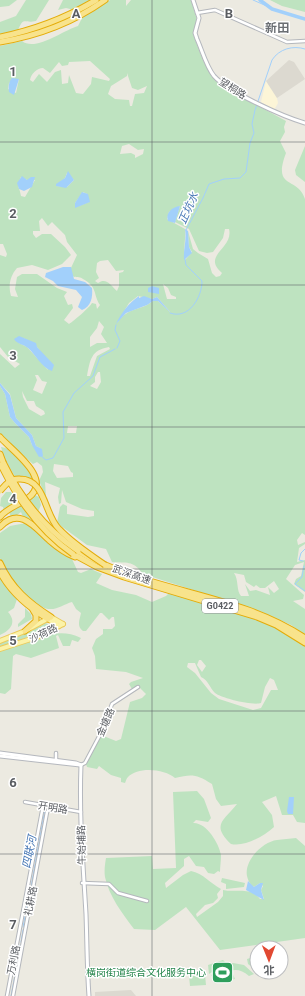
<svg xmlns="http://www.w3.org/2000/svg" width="305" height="996" font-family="Roboto,'Noto Sans SC',sans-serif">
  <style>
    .commercial { fill: #fcf5d7 }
    .education { fill: #dcd9d0 }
    .green { fill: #bee3c0; fill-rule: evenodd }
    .water { fill: #a2d0fb }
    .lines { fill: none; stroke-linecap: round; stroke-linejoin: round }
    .stream { stroke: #a2d0fb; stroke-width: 1 }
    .river { stroke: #a2d0fb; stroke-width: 3.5 }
    .tertiary-casing { stroke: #b4b7bc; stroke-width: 4.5 }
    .secondary-casing { stroke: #b5b8be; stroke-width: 5 }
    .primary-casing { stroke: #ebcb5c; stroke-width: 6 }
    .motorway-casing { stroke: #e4ac09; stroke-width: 7 }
    .tertiary { stroke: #fff; stroke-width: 2.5 }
    .secondary { stroke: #fff; stroke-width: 3 }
    .primary { stroke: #fbf2a7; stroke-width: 4 }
    .motorway { stroke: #f8e38c; stroke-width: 5 }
    .motorway-bridge-casing { stroke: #e4ac09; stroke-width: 7; stroke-linecap: butt }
    .motorway-bridge { stroke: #f8e38c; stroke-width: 5 }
    .grid { fill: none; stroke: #5a5d62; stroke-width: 1; stroke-opacity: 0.55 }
    .labels { text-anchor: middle; stroke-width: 3; stroke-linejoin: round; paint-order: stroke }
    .shield { fill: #fff; stroke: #8c8e91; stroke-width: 1 }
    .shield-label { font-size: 9px; font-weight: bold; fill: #5a5d62 }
    .street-label { font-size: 10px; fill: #5a5d62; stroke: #fff }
    .leisure-label { font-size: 10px; fill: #27864d; stroke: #fff; text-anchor: end }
    .water-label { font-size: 11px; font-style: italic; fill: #4475b4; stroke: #fff }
    .quarter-label { font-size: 12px; font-weight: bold; fill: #6b6f74; stroke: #fff }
    .grid-label { font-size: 13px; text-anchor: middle; font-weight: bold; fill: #5a5d62; stroke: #fff; stroke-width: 3; stroke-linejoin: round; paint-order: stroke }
  </style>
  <rect width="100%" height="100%" fill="#eceae1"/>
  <polygon class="commercial" points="266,81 277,98 278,103 274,110 261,102"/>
  <g class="education">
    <polygon points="289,60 294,62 305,79 277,98 266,81"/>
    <polygon points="131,990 136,996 95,996 95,992"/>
  </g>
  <g class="green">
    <polygon points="0,0 17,0 9,6 0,7"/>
    <path d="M 26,0 L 49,0 L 36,21 C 24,24 24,16 18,30 L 0,34 L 0,22 L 16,16 Z"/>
    <polygon points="63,0 91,0 74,10 66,8 58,10"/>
    <path d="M 110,0 L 126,0 L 126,6 L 131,0 L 191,0 L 197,20 L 193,34 L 202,58 L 212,77 L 231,91 L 286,121 L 284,127 L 285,132 L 280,141 L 286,153 C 272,190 298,176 305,199 L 305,535 L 302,533 L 297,540 L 298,545 L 305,542 L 305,544 L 299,548 L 297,562 L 305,560 L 305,592 L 294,584 L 296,579 L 301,576 L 304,562 L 295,565 L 286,579 L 304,595 L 303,599 L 293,601 L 305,609 L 305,635 L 291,625 L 262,612 L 143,574 C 132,559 127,564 112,562 L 106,549 L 87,545 L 57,523 L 60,507 L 63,504 L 67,506 L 67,514 L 88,517 L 94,516 L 94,511 L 82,509 L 66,502 L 62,490 L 61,503 L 59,504 L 58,497 L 60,488 L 45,482 L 46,497 L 39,481 L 43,472 L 42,466 L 37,462 L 33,464 L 0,435 L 0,386 L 5,394 L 10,417 L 15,423 L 29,437 L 32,445 L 40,448 L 36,446 L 32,435 L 16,418 L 10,394 L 0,383 L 0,354 L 15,368 L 20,364 L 8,357 L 0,347 L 0,255 L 6,257 L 7,254 L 3,244 L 0,244 L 0,46 L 22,41 C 35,52 64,30 78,26 L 82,18 ZM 90,61 L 110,79 L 109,81 L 92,77 L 91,84 L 83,94 L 76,93 L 69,75 L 68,83 L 62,84 L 61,70 L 55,72 L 47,82 L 39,74 L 33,82 L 30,80 C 31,74 37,68 43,68 L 50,73 L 59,62 L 62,66 L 68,65 L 69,62 ZM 127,73 L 132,88 L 138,90 L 147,86 L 144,93 L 135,94 L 132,106 L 130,106 L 129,100 L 115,99 L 108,94 L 111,86 L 127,76 ZM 19,79 L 16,93 L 8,89 L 9,83 ZM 129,144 L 138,150 L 144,149 L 143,154 L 135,158 L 135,155 L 131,153 L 120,154 L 122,146 ZM 67,173 L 74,180 L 67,187 L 56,186 L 65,178 ZM 21,177 L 27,180 L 35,180 L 25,197 L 21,196 C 19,185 16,188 21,177 ZM 83,192 L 87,194 L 89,202 L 79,206 L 75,203 ZM 180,206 L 175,222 L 189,229 L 199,251 L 207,253 L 213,252 L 223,238 L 225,229 L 229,229 C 234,249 201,255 222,273 L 220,276 L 216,277 L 212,273 L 208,259 L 198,253 L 193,249 L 188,231 L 189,247 L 192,252 L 185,260 C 183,249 186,240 185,229 L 167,219 L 169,212 ZM 42,218 L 48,226 L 52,222 L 65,235 L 67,242 L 77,255 L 70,270 L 72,276 C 76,278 79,276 83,279 C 98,287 93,295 100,305 L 97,309 L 96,304 L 92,303 C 90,307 74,321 69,324 L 64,320 L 73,308 L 72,304 L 68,305 L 64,296 L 67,292 L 57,288 L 37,274 L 22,274 L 17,277 L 15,289 L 18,297 L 11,296 C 8,286 10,276 17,268 L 32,265 L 48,270 L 62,264 L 71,255 L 65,247 L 51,234 L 42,234 L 36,238 L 33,234 L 33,231 L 40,231 L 39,221 ZM 108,260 L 116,271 L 124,270 L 123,272 L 119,273 L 119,286 L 117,291 C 111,285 106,277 98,283 L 95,281 L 99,278 L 96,272 L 97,263 L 100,261 ZM 163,284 L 168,288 L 171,295 L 176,297 L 176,299 L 167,299 ZM 138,296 L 152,299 L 157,297 L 171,313 L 158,301 L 153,301 C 139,312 129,306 117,323 L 129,303 ZM 99,321 L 104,327 L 101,334 L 107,343 L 97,343 L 90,347 L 90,337 L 97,328 ZM 23,338 C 39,345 43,353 48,370 L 27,347 L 19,343 ZM 109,347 L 110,349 L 97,356 L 90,376 L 87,376 C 90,360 91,350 109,347 ZM 98,372 L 100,372 L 101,382 L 97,389 L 90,386 L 95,382 L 95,377 ZM 35,375 L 38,375 L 42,381 L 47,382 L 42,394 L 33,390 L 37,380 ZM 22,391 L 27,401 L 34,401 L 36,406 L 44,411 L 45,414 L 41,416 L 29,409 L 23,397 ZM 68,426 L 77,426 L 76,433 L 67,433 ZM 54,464 L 68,466 L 71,472 L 73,473 L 73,477 L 57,478 L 53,471 ZM 234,573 L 244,575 L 246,582 L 254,587 L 256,585 L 260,588 L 265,588 L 274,581 L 279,589 L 274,593 L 268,587 L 270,595 L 256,590 L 250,591 L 245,584 L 249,596 L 241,596 C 236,591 239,580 234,573 Z"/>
    <polygon points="270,0 305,0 305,12 282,6"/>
    <polygon points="305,146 305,182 296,175 295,170"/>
    <path d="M 1,447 C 9,447 28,464 31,471 C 33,474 33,478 34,481 L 23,477 L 15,477 L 4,457 Z"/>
    <polygon points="6,492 11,492 18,502 4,511 3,507 0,506 1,498"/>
    <polygon points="35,495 39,497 41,505 38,512 29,501"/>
    <polygon points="21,506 22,507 32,520 23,517 21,512 16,516 11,517 9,512"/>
    <path d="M 26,523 L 31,525 L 48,543 L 72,559 L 78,572 L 81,573 L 91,569 L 102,574 L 96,583 L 112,590 L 136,595 L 152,602 L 166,596 L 169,593 C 212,605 270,618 305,646 L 305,823 L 297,822 L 293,815 L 282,815 L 276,796 L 262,802 L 272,815 L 274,827 C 264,836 245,847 231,844 C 210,824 225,820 237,804 L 221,806 L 216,799 L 212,784 C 196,774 192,774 175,778 C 165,769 138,766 128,777 C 126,779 126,781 125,783 L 121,782 L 121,778 L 111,775 L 99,766 L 97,769 L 87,767 L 86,764 L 101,735 L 116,741 L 121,739 L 130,702 L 142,698 L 146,694 L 139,687 L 132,689 L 129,684 L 131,682 L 143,678 L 126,672 L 96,669 L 95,656 L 92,648 L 96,639 L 103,634 L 103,629 L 112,629 L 115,626 L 114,617 L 112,617 L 109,620 L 102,613 L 100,613 L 86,631 L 83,631 C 76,626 80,619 81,613 L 76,609 L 72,602 C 64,604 58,610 48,609 C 33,607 3,573 0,558 C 0,550 0,541 0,533 L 10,526 ZM 199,660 L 201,660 L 206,666 L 202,672 L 197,665 ZM 188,663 L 195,663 L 201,677 C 209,681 209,687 215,693 C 221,698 253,706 261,703 L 265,687 L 270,678 L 274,680 L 278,690 L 271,690 L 261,708 L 253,710 L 219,699 L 211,693 L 195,673 L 187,667 Z"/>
    <path d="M 0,578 L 17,599 L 14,608 L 8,612 C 17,622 11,630 0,635 Z"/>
    <polygon points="25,608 31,614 32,619 18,627 18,624 25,617"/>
    <path d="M 46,623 L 50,626 L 49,627 L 12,644 L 14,646 L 19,645 C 41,638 58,627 81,638 L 78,642 L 72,640 L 70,646 L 63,646 L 58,635 L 56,636 L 59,648 L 31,658 L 16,654 L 13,656 L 11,689 L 5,694 L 0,693 L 0,642 L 22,635 Z"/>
    <path d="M 197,791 L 204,799 L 211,818 L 208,822 L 196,820 L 193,823 C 206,822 219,843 221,855 C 221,861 220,867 220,872 L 218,871 L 214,874 L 208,873 L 204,867 L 196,866 L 189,856 L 184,859 L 184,866 L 165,883 L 166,888 L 183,875 L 191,871 C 203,873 211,884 221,889 L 217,894 L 218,898 L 213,903 L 205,905 L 196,914 L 197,917 L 218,902 L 223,896 L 223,890 C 236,893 250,886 260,899 L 264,899 L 261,890 L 263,886 L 260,883 L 254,887 C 250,885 248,880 247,876 C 244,861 262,842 277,840 C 283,839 290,839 296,838 L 305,846 L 305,938 L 220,950 L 186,907 L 155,930 L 134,929 C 122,913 109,896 105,877 C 104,871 105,864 106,858 L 152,856 L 153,869 L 176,868 L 173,792 Z"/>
    <polygon points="222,878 245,883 244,887 226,889 226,884 221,882"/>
    <polygon points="257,956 257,972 267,972 256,975 253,960 254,969 248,964 247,959"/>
    <polygon points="223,960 226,963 209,974 208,965"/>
    <path d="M 233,963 L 244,965 L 254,974 L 249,976 C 236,964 226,972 214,980 L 211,975 L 226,965 Z"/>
    <polygon points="232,972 235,979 216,982 224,974"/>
    <polygon points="205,975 206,985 190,986 189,976"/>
  </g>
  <g class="water">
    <path d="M 12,78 L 19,79 L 14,95 L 9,92 C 8,87 9,81 12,78 Z"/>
    <polygon points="68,171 74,180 66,188 56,186 56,184 65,178"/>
    <polygon points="22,176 27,180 31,177 35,177 32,187 24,191 19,189 17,183"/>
    <polygon points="82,192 88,194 90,202 75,208 75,203"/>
    <path d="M 180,206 L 175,223 L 168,221 C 165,213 172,207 180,206 Z"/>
    <path d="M 185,229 L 188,231 L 189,247 L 192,253 L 184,260 C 183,250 187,240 185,229 Z"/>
    <path d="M 63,267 L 71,267 L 74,279 L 85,282 L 92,288 C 93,297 91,307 82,310 L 78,307 L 82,297 L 76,290 L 58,286 L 53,281 L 45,277 L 46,273 Z"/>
    <polygon points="152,286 159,288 159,294 148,292 148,288"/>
    <path d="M 139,296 L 139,298 L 144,296 L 152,299 L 157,297 L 171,313 L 158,301 L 153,301 L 147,305 L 126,313 L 116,324 C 121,313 129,303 139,296 Z"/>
    <path d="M 19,336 L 36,343 L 37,347 L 54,365 L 52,371 C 41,367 36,355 28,348 C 23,344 17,344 14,339 Z"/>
    <polygon points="0,383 10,395 16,418 32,435 36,446 42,449 43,456 39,457 32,445 29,437 15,423 10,417 5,394 0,386"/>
    <polygon points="289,797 294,797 293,814 288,814 287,811"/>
    <polygon points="248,881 254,887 260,883 263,883 261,890 264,900 246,890"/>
  </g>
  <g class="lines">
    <g class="stream">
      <polyline points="253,0 269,7"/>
      <path d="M 186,230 L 203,198 L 209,184 L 224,179 L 240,178 L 246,172 L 250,143 L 254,133 L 252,124 L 255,110 L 272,60 C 279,49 293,45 305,49"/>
      <path d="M 170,313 C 189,320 202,297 202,281 L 186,265 L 185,259"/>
      <polyline points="116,325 115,330 120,341 117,348"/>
      <polyline points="41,456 46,460 53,458 64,438 63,412 74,393 93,376 100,357 115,349"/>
      <polyline points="303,561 299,560 301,553 305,549"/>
      <polyline points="304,566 302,577 295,584 305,591"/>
      <polyline points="29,898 45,809"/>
      <polyline points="23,927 28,901"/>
      <polyline points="21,942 23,930"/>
      <polyline points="17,962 20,945"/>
      <polyline points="11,996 17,965"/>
    </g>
    <polyline class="river" points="260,0 272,9 305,19"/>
    <defs>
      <g id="tertiary">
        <polyline points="197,13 215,10 287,42 305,41"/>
        <polyline points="56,753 56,761"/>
        <polyline points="81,765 85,763 102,731 112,704 138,687"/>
        <polyline points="25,802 81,812"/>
        <polyline points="82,883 109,884 118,893 147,901"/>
        <polyline points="7,996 43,806"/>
        <polyline points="13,996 47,812 51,807"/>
      </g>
      <g id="secondary">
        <path d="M 193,0 L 199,18 L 195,33 L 197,39 C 202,50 206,66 214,76 C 228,92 284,117 305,123"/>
        <polyline points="0,753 76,763 81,765"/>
        <polyline points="0,756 80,765"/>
        <path d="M 81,765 C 79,815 83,864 86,914 C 87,941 87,969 89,996"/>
      </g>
      <g id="primary">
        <polyline points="48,619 59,626"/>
        <polyline points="0,641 25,631 51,617 63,624"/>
        <polyline points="0,649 37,637 63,624"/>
      </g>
      <g id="motorway">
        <path d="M 0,37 C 34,30 66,18 96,0"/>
        <path d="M 0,42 C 37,36 74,22 105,0"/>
        <path d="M 0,437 C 12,451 54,479 28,498 C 19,505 7,508 0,517"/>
        <polyline points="0,454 3,462"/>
        <path d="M 0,527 C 19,506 35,527 49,540 C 57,547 65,553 75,557"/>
        <path d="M 78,551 C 148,593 237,592 305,638"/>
        <polyline points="73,554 97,567 124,577 257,617 276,625 305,643"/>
        <path d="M 0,563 C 11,588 29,603 51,617"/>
        <path d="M 0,572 C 11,593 28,607 48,619"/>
        <polyline points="25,631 36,621 36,615 33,610"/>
      </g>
    </defs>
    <use href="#tertiary" class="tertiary-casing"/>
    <use href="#secondary" class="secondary-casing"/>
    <use href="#primary" class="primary-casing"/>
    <use href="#motorway" class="motorway-casing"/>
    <use href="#tertiary" class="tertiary"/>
    <use href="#secondary" class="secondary"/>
    <use href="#primary" class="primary"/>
    <use href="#motorway" class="motorway"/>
    <defs>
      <g id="motorway-bridge">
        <path d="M 3,462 C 21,499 44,528 78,551"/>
        <path d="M 1,465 C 18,500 41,532 73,554"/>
        <path d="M 0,491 C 5,485 11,478 20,479 C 46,479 44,515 59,529 C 72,543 89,554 105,565"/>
      </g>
    </defs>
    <use href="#motorway-bridge" class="motorway-bridge-casing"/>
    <use href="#motorway-bridge" class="motorway-bridge"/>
  </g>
  <path class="grid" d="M 152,0 L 152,996M 0,142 L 305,142M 0,285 L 305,285M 0,427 L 305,427M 0,569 L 305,569M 0,711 L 305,711M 0,854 L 305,854"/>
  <defs>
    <symbol id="stadium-square" viewBox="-11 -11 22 22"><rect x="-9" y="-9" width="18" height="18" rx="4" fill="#2e9e5b" stroke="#fff"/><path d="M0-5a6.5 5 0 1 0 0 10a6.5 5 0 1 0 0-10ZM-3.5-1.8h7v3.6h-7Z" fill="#fff"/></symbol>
  </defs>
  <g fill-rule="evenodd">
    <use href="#stadium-square" x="210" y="960" width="25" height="25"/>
  </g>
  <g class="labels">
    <rect class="shield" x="202" y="599" width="36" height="14" rx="3"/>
    <g class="shield-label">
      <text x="220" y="609">G0422</text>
    </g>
    <g class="street-label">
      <text transform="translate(233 88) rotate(32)" y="4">望桐路</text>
      <text transform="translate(132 574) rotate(19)" y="4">武深高速</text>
      <text transform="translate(43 633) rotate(-25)" y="4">沙荷路</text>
      <text transform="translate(105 722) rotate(-67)" y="4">金塘路</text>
      <text transform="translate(53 807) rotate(9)" y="4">开明路</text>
      <text transform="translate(81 845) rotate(-91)" y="4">牛始埔路</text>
      <text transform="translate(30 901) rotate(-79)" y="4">礼耕路</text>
      <text transform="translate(13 960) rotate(-79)" y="4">万利路</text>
    </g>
    <g class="leisure-label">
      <text x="206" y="976">横岗街道综合文化服务中心</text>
    </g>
    <g class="water-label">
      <text transform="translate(188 208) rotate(-66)" y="4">正坑水</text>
      <text transform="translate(29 852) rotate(-79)" y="4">四联河</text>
    </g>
    <g class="quarter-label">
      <text x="277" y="32">新田</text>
    </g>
  </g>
  <g class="grid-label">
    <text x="76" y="18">A</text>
    <text x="229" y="18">B</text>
    <text x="13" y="76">1</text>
    <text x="13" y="218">2</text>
    <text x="13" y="360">3</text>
    <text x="13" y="503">4</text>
    <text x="13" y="645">5</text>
    <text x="13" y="787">6</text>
    <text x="13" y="929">7</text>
  </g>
  <g transform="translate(269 960) rotate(179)"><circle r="19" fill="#ffffff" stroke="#bdbec0"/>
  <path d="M0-3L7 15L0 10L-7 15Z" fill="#e14932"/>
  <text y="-6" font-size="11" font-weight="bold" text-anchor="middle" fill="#5a5d62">北</text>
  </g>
</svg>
